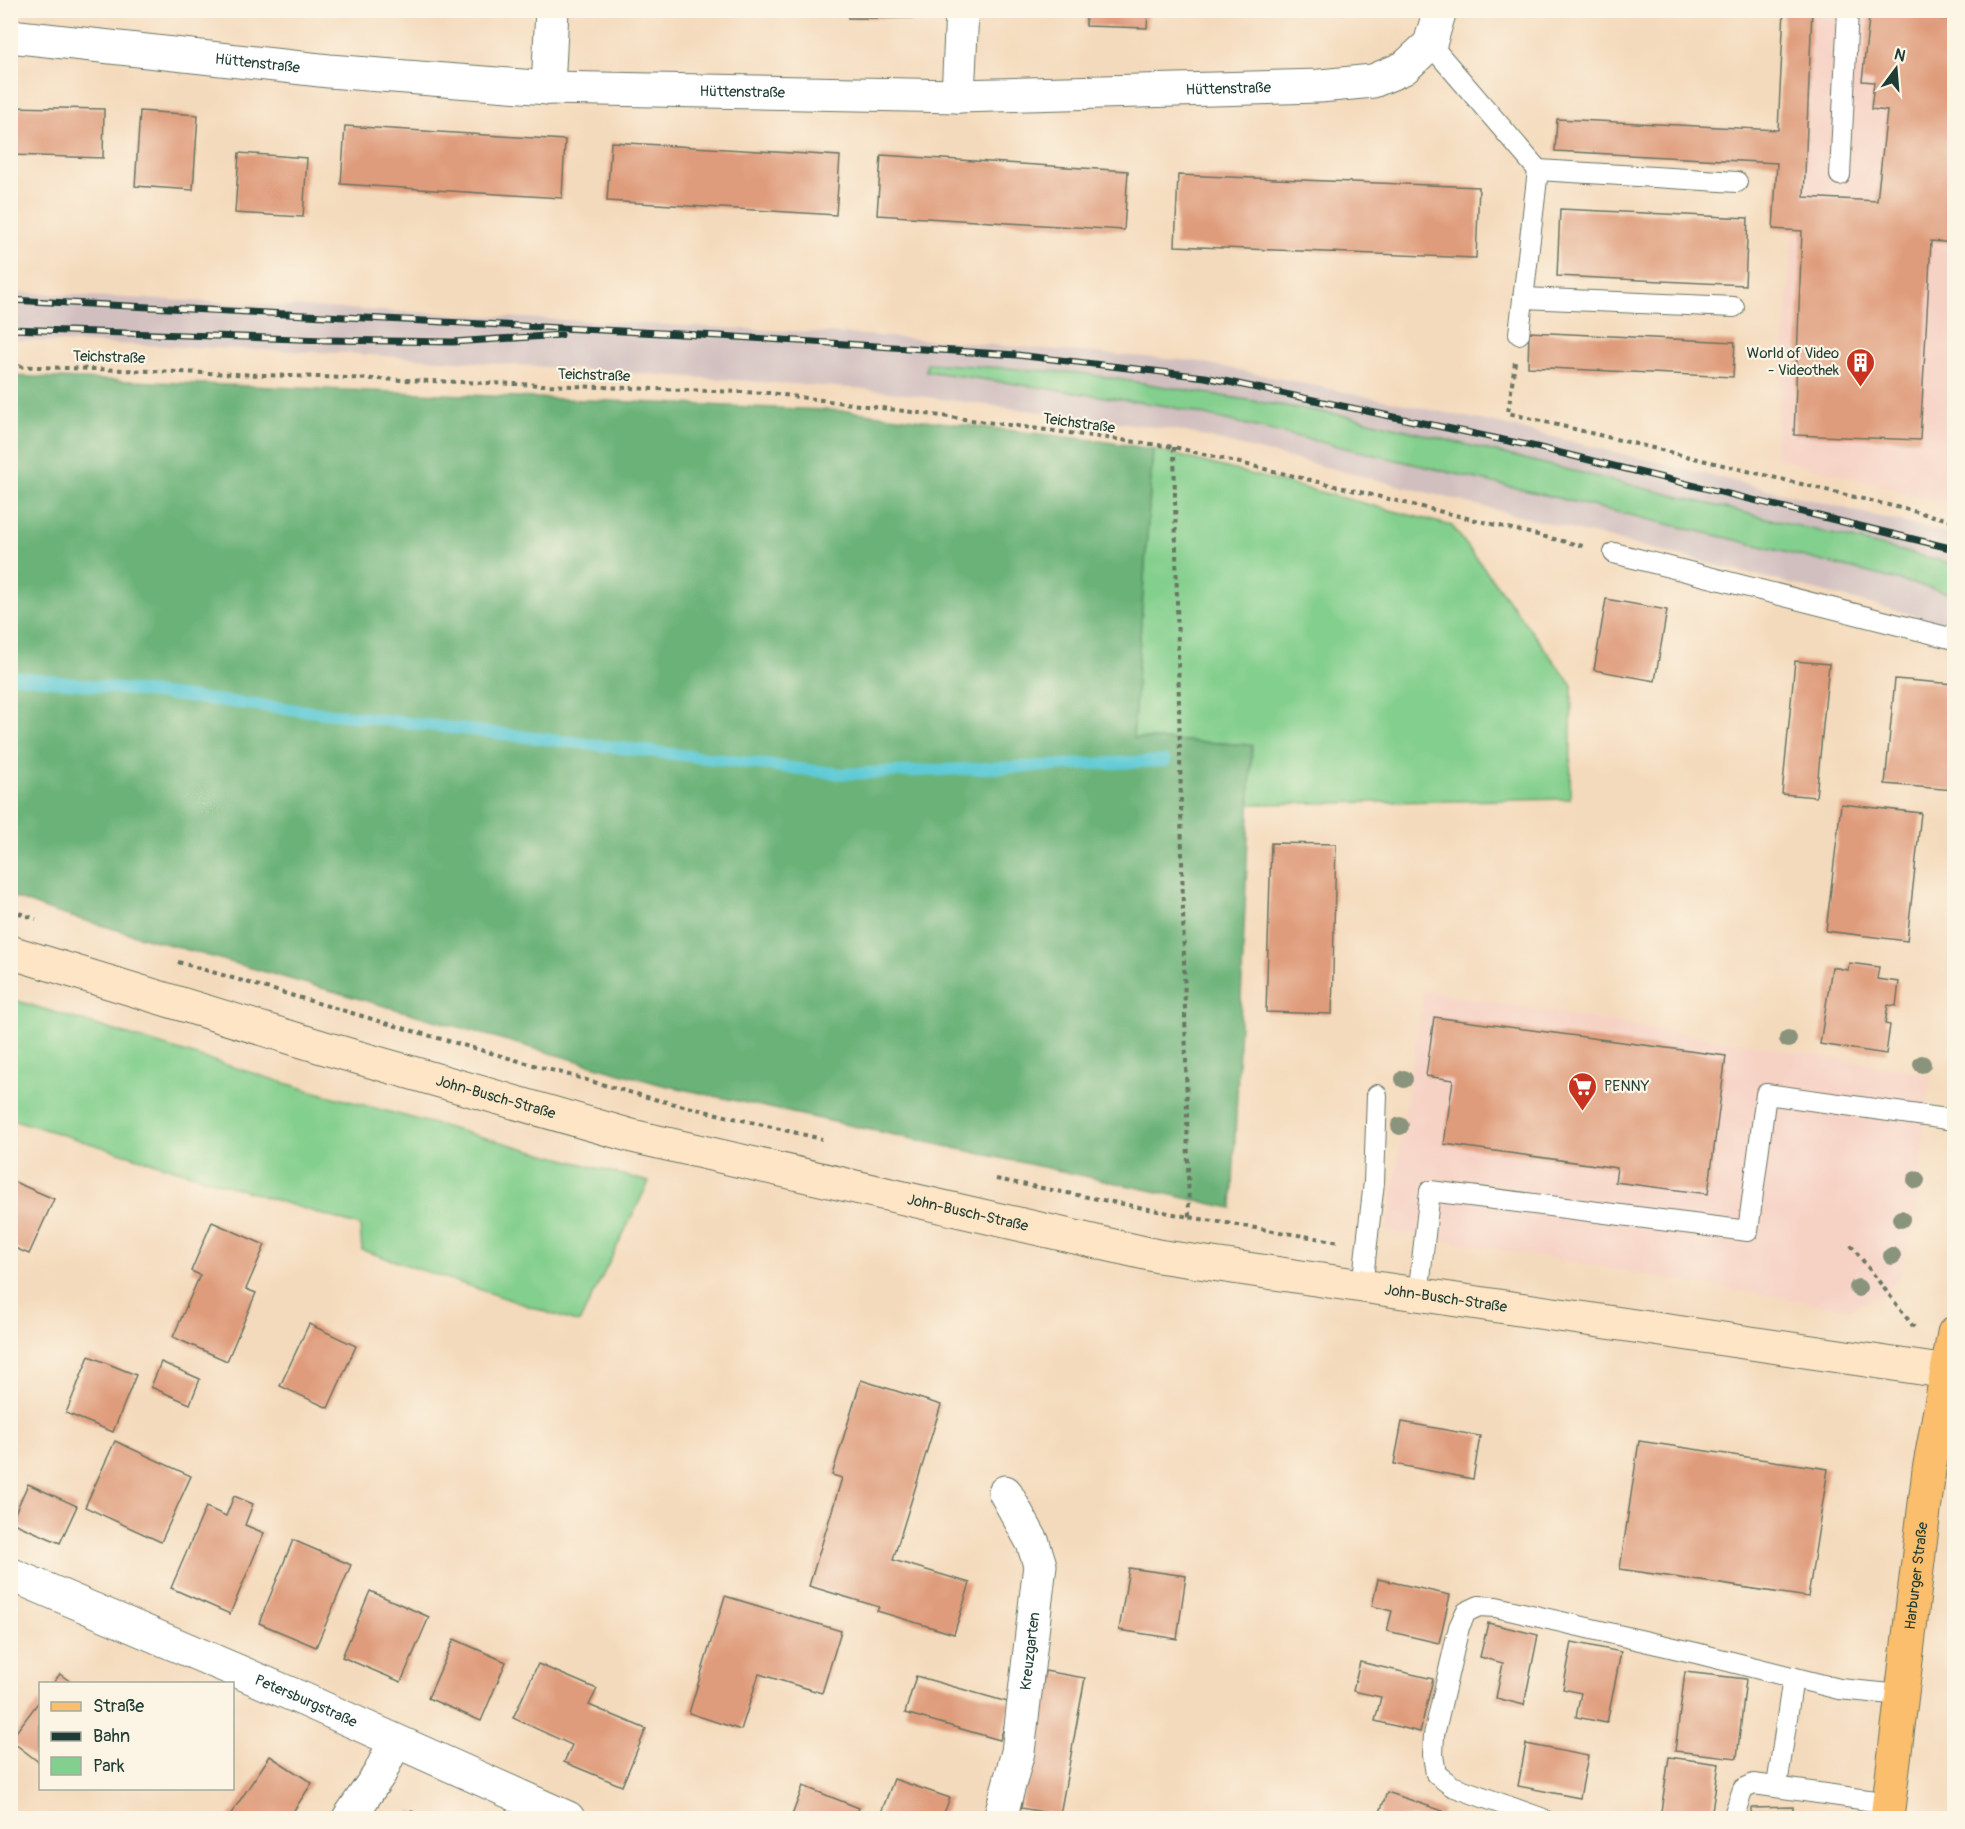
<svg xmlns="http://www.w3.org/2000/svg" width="1965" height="1829" font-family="Pangolin,sans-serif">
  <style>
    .built { fill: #f6d2c5 }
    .industrial { fill: #d1bfbf }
    .green { fill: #83cf8d; stroke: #518660; stroke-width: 1.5 }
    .forest { fill: #6ab278; stroke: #447856; stroke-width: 1.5 }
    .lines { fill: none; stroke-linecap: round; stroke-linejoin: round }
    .stream { stroke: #5ecad6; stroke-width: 12 }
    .building { fill: #df9c7b }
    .service-casing { stroke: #6a7464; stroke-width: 22 }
    .minor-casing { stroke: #6a7464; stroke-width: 35 }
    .secondary-casing { stroke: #6a7464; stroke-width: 35 }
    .primary-casing { stroke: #6a7464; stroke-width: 35 }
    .path { stroke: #6a7464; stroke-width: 4; stroke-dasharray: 4.5 4.5; stroke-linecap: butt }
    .service { stroke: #fff; stroke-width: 20 }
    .minor { stroke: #fff; stroke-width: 33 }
    .secondary { stroke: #fde5c5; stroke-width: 33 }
    .primary { stroke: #fabe6d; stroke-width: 33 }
    .rail-casing { stroke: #1f3d34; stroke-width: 7 }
    .rail { stroke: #fcf5e5; stroke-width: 4.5; stroke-dasharray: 14; stroke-linecap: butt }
    .tree { fill: #8a947b }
    .labels { text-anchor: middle; stroke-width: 4.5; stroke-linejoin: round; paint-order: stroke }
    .street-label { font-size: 15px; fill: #1f3d34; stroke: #fcf5e5 }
    .poi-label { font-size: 15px; fill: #1f3d34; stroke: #fcf5e5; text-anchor: end }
  </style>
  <rect width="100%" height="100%" fill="#fcf5e5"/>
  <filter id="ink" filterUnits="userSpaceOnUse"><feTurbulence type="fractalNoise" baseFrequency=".0167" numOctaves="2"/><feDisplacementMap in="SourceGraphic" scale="12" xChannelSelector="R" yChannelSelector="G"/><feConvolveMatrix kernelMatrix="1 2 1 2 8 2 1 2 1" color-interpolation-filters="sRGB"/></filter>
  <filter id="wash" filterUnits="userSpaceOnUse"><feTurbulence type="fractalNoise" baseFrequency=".008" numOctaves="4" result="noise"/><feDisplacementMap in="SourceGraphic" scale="24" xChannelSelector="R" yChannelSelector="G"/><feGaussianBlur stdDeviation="1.35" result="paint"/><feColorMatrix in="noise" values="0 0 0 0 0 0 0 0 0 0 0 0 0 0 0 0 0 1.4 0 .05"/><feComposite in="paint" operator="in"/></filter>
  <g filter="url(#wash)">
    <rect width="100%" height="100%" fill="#f4dabc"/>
    <g class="built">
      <polygon points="1812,11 1954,11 1954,506 1774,457"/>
      <polygon points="1423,991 1931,1074 1916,1213 1901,1273 1885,1294 1849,1309 1387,1231"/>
    </g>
    <polygon class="industrial" points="10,292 866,335 1195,361 1500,424 1954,535 1954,564 1353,417 1080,373 926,371 1167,406 1740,541 1954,594 1954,625 1178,430 866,389 341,353 11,340"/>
    <g class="green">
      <polygon points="927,363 1080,373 1353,417 1954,564 1954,594 1740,541 1167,406 926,371"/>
      <polygon points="1153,449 1452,526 1572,685 1570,799 1249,804 1251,745 1133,738"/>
      <polygon points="11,999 308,1090 649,1182 579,1323 362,1250 360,1226 11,1119"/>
    </g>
    <polygon class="forest" points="10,376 847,411 1093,440 1153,449 1133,738 1252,745 1232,1208 659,1084 51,911 11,896"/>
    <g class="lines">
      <polyline class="stream" points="10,676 843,774 1165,761"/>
    </g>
    <g id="blocks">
      <g class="building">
        <rect x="848" y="10" width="64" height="8"/>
        <polygon points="1086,10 1148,10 1147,28 1086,26"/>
        <polygon points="1306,10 1349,10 1349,14 1305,12"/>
        <polygon points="1784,10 1812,10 1804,197 1877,201 1887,111 1871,109 1874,82 1862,81 1870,10 1954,20 1954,243 1931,241 1920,440 1794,435 1802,231 1773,229 1777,163 1555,151 1557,119 1778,130"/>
        <polygon points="10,107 104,109 103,158 10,155"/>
        <polygon points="140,111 198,115 193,190 135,186"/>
        <polygon points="345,126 565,140 562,198 341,184"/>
        <polygon points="611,142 840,156 836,215 607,201"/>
        <polygon points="239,153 307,158 303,217 235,213"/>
        <polygon points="881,155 1128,171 1124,230 877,215"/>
        <polygon points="1178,175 1479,187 1476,258 1175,246"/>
        <polygon points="1560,209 1748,218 1745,285 1557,276"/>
        <polygon points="1529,332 1735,342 1733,377 1528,367"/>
        <polygon points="1606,599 1667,610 1655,681 1594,670"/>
        <polygon points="1795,661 1829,664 1816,797 1782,794"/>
        <polygon points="1895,679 1954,684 1954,790 1885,784"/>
        <polygon points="1841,804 1921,813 1907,941 1826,931"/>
        <polygon points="1271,843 1336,844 1332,1014 1266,1012"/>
        <polygon points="1849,963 1879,967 1877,979 1899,982 1896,1006 1888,1005 1885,1024 1890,1025 1886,1054 1820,1044 1832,967 1848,970"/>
        <polygon points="1434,1017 1726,1056 1708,1194 1615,1182 1617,1168 1444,1144 1453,1080 1426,1076"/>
        <polygon points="10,1180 54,1199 29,1254 10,1246"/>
        <polygon points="212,1222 265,1245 246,1289 256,1293 227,1361 173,1337 200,1275 191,1271"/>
        <polygon points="309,1324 356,1346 328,1408 280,1386"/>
        <polygon points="89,1356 136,1375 113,1432 66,1413"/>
        <polygon points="161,1362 200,1379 190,1404 151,1387"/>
        <polygon points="861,1380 941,1405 893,1560 970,1583 954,1634 877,1611 879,1607 809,1586 842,1478 832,1475"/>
        <polygon points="1402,1422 1480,1436 1473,1479 1394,1464"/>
        <polygon points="115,1441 191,1476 161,1542 85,1507"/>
        <polygon points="1639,1441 1828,1469 1808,1597 1620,1569"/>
        <polygon points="28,1484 77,1506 60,1543 11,1522"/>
        <polygon points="234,1496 253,1504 245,1525 264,1533 230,1614 171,1588 206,1507 226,1516"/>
        <polygon points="293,1540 351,1565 316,1647 259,1623"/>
        <polygon points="1129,1568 1186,1576 1177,1639 1119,1630"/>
        <polygon points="1378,1579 1450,1595 1439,1643 1387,1631 1392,1611 1372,1606"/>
        <polygon points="370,1591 429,1617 401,1682 342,1657"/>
        <polygon points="725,1596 841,1631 822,1693 759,1674 741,1730 689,1713"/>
        <polygon points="1488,1623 1538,1635 1524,1705 1496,1698 1503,1663 1480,1657"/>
        <polygon points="454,1639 506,1662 481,1721 428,1698"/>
        <polygon points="1572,1642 1621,1652 1607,1723 1576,1717 1581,1693 1563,1689"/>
        <polygon points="1360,1662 1433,1679 1420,1732 1375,1721 1381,1697 1353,1691"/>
        <polygon points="538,1664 597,1689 589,1705 646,1729 622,1786 564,1762 572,1745 513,1718"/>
        <polygon points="1045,1671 1085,1678 1060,1815 1021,1808"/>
        <polygon points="1685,1672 1746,1679 1737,1758 1675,1751"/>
        <polygon points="60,1674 72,1683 53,1683"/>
        <polygon points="916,1676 1011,1703 1000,1740 905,1713"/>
        <polygon points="40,1700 40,1763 10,1740"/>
        <polygon points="1526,1744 1588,1756 1580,1798 1518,1786"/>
        <polygon points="270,1756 312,1783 289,1818 228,1818"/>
        <polygon points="1669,1757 1719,1764 1711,1818 1689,1817 1688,1818 1660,1818"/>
        <polygon points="894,1779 950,1798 942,1818 879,1818"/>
        <polygon points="803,1786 859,1808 855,1818 791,1818"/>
        <polygon points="1387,1792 1443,1811 1440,1818 1378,1818"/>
        <polygon points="1793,1807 1793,1818 1751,1818 1751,1808"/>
        <polygon points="411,1811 430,1818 408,1818"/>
      </g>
    </g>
  </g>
  <g filter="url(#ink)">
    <use href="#blocks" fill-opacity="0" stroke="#6a7464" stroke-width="1.5"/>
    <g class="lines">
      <defs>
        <g id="service">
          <polyline points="1430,44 1538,170 1519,334"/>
          <polyline points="1538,170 1737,182"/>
          <polyline points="1840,175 1848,10"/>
          <polyline points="1523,298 1734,307"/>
          <polyline points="1614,553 1954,639"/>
          <polyline points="1362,1287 1374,1182 1377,1095"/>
          <polyline points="1418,1296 1430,1191 1748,1231 1766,1094 1954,1120"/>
          <polyline points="1777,1786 1793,1677"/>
          <polyline points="1541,1818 1452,1786 1436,1774 1433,1755 1434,1735 1459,1627 1466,1612 1479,1606 1496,1607 1696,1653 1839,1689 1902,1695"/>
          <polyline points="1733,1818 1743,1789 1754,1784 1889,1803"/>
        </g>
        <g id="minor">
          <path id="s1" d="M 10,36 L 329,71 L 548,88 L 958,96 L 1320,86 L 1373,81 L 1404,68 L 1430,44 L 1440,10"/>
          <polyline points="548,88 552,10"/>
          <polyline points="958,96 962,10"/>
          <path id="s2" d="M 10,1574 L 305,1700 L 568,1818"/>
          <polyline points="349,1818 380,1773 395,1741"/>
          <path id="s3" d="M 1000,1818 L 1018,1752 L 1040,1565 L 1033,1543 L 1005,1492"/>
        </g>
        <g id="secondary">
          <path id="s4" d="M 10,952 L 325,1048 L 632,1136 L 1158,1256 L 1948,1372"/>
        </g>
        <g id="primary">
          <path id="s5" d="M 1887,1818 L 1929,1470 L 1954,1333"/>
        </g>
      </defs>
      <use href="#service" class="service-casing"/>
      <use href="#minor" class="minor-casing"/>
      <use href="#secondary" class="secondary-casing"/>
      <use href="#primary" class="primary-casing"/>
      <g class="path">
        <polyline points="1515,362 1508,413 1954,521"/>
        <polyline points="10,366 769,393 1174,447 1587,547"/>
        <polyline points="1174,447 1189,1217"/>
        <polyline points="10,910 36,919"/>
        <polyline points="178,962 413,1031 654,1099 822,1139"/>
        <polyline points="996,1179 1189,1217 1340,1242"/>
        <polyline points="1851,1245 1916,1330"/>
      </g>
      <use href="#service" class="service"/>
      <use href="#minor" class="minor"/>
      <use href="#secondary" class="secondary"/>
      <use href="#primary" class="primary"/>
      <defs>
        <g id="rail">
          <polyline points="10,300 720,336 1017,355 1205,377 1532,446 1954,549"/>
          <polyline points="10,329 325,340 453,342 561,335"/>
        </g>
      </defs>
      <use href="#rail" class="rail-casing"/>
      <use href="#rail" class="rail"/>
    </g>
    <g class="tree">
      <circle cx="1788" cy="1039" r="9"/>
      <circle cx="1922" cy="1064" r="9"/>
      <circle cx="1404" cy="1079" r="9"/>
      <circle cx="1400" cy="1126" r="9"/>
      <circle cx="1916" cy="1180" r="9"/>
      <circle cx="1901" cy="1219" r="9"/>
      <circle cx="1892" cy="1256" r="9"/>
      <circle cx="1858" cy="1288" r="9"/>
    </g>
  </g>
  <defs>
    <symbol id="building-pin" viewBox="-11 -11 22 30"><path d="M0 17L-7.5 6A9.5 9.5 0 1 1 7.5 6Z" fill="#c8321e" stroke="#fcf5e5"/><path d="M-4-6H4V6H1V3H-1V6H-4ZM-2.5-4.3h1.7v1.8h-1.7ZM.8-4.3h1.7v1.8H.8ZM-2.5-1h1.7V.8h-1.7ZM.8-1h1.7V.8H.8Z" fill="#fff"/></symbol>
    <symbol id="supermarket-pin" viewBox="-11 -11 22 30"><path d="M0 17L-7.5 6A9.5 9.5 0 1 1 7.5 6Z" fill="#c8321e" stroke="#fcf5e5"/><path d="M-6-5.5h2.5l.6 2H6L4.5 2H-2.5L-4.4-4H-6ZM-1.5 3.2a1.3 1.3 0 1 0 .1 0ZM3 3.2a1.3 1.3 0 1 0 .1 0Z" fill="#fff"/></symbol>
  </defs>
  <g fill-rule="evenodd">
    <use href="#building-pin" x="1844" y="346" width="33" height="45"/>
    <use href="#supermarket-pin" x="1566" y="1070" width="33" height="45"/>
  </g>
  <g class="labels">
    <g class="street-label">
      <text dy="5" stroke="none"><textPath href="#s1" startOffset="249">Hüttenstraße</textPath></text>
      <text dy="5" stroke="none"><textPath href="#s1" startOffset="1221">Hüttenstraße</textPath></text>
      <text dy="5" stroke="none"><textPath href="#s1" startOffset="735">Hüttenstraße</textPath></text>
      <text transform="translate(109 357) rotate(2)" y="5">Teichstraße</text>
      <text transform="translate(594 375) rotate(2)" y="5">Teichstraße</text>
      <text transform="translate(1079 423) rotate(8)" y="5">Teichstraße</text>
      <text dy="5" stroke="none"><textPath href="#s4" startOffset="507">John-Busch-Straße</textPath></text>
      <text dy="5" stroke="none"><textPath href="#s4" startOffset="993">John-Busch-Straße</textPath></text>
      <text dy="5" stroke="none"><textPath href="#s4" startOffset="1479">John-Busch-Straße</textPath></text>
      <text dy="5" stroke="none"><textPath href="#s5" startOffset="244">Harburger Straße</textPath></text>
      <text dy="5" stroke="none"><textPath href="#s3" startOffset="170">Kreuzgarten</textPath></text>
      <text dy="5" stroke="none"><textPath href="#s2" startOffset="322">Petersburgstraße</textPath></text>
    </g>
    <g class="poi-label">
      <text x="1839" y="358">World of Video<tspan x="1839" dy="17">- Videothek</tspan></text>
      <text x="1604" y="1091" text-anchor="start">PENNY</text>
    </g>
  </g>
  <rect width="1965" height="1829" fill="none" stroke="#fcf5e5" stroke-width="36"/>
  <rect x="39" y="1682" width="195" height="108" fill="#fcf5e5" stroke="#a4ab9e" stroke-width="1.5"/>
  <rect x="51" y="1702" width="30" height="9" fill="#fabe6d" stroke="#a4ab9e" stroke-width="1.5"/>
  <text x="93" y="1712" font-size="18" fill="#1f3d34">Straße</text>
  <rect x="51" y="1732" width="30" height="9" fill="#1f3d34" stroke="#a4ab9e" stroke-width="1.5"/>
  <text x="93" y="1742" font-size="18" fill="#1f3d34">Bahn</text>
  <rect x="51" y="1757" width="30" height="18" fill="#83cf8d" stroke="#a4ab9e" stroke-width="1.5"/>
  <text x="93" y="1772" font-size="18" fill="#1f3d34">Park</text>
  <g transform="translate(1896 69) rotate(16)" stroke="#fcf5e5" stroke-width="4.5" paint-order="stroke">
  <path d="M0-4.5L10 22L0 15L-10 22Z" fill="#1f3d34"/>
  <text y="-9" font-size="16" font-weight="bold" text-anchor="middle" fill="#1f3d34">N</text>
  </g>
</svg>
